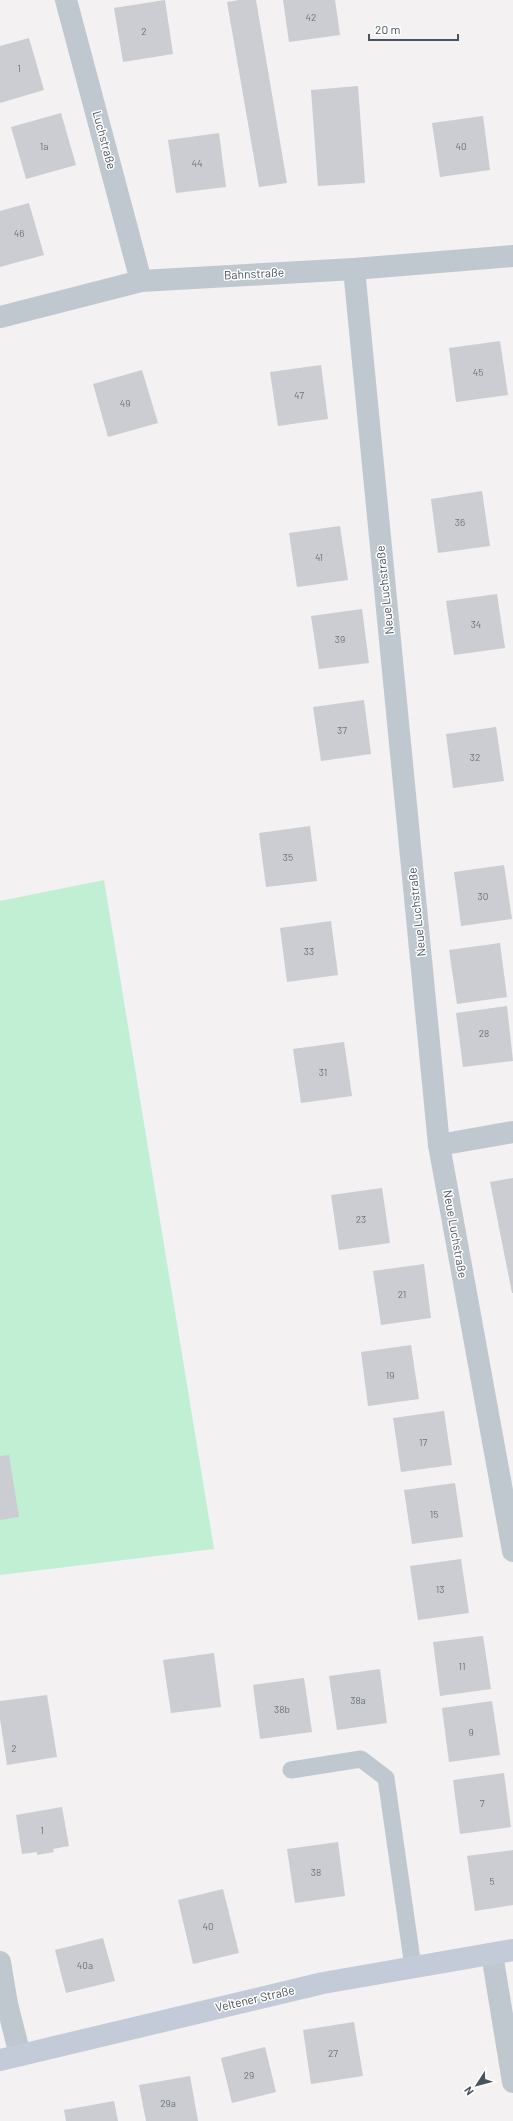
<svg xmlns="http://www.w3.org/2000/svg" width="513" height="2121" font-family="Barlow,sans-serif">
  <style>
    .green { fill: #c0efd4 }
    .building { fill: #cbcdd3 }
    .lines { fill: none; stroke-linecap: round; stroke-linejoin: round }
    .lane { stroke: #bfc8cf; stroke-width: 17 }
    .street { stroke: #bfc8cf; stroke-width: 22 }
    .secondary { stroke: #c2cbd7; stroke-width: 22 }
    .labels { text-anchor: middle; stroke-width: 3; stroke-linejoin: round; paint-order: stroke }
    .number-label { font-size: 10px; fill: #6a727b }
    .street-label { font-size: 12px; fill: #49535e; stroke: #fff }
  </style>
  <rect width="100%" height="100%" fill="#f3f1f1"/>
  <polygon class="green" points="104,880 214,1549 0,1575 0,901"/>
  <g class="building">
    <polygon points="165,0 173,54 123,62 114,8"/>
    <polygon points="239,0 256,0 287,183 259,187 227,2"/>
    <polygon points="283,0 335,0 340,35 289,42"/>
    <polygon points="29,38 44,90 0,103 0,46"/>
    <polygon points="358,86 365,183 318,186 311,90"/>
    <polygon points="61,113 76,165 26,179 11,127"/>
    <polygon points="483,116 490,170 440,177 432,123"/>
    <polygon points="219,133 226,187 176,193 168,140"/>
    <polygon points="29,203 44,255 0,267 0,211"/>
    <polygon points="500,341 508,395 456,402 449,348"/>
    <polygon points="321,365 328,419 278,426 270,372"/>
    <polygon points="142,370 158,423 108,437 93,384"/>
    <polygon points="482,491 490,546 438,553 431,499"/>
    <polygon points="340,526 348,580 297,587 289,533"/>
    <polygon points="497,594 505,648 454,655 446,601"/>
    <polygon points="362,609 369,663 319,669 311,616"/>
    <polygon points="364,700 371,754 321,761 313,707"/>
    <polygon points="496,727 504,781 453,788 446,734"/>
    <polygon points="310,826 317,881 266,887 259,833"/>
    <polygon points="504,865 512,919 461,926 454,872"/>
    <polygon points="331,921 338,975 287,982 280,928"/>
    <polygon points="500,943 507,997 457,1004 449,950"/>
    <polygon points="507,1006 513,1061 463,1067 456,1013"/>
    <polygon points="344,1042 352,1096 301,1103 293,1049"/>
    <polygon points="513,1178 513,1293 512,1293 490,1182"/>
    <polygon points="382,1188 390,1243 339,1250 331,1195"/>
    <polygon points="424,1264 431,1318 381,1325 373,1271"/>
    <polygon points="411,1345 419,1399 368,1406 361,1352"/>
    <polygon points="444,1411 452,1465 401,1472 393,1418"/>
    <polygon points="9,1455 19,1517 0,1520 0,1456"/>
    <polygon points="455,1483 463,1537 412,1544 404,1490"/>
    <polygon points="461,1559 469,1613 418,1620 410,1566"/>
    <polygon points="483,1636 491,1689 440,1696 433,1642"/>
    <polygon points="214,1653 221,1707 171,1713 163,1660"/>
    <polygon points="380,1669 387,1723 337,1730 329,1676"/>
    <polygon points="304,1678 312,1732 260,1739 253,1685"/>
    <polygon points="47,1695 57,1757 7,1765 0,1719 0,1701"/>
    <polygon points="492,1701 500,1755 449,1762 442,1708"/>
    <polygon points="504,1773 511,1827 460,1834 453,1780"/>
    <polygon points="62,1807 69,1846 53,1849 54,1852 37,1855 37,1852 22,1854 16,1815"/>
    <polygon points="338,1842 345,1896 295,1903 287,1849"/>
    <polygon points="513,1850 513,1905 475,1911 467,1856"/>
    <polygon points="223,1889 239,1953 193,1964 178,1900"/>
    <polygon points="103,1938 115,1981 66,1993 55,1950"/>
    <polygon points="354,2022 363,2076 311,2084 303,2030"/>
    <polygon points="265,2047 276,2092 232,2103 221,2058"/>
    <polygon points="190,2076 198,2121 146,2121 139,2085"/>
    <polygon points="114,2101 118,2121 66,2121 64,2110"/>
  </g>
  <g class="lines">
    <polyline class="lane" points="291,1770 361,1759 386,1778 413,1967"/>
    <g class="street">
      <polyline points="66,0 141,281"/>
      <polyline points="354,269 439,1145 513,1551"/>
      <polyline points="0,317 141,281 354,269 513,256"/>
      <polyline points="439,1145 513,1132"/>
      <polyline points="492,1954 513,2082"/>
      <polyline points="0,1962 7,2004 20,2055"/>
    </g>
    <polyline class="secondary" points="0,2060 323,1983 513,1950"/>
  </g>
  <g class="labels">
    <g class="number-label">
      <text x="311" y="21">42</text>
      <text x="144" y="35">2</text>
      <text x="19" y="72">1</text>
      <text x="44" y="150">1a</text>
      <text x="461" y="150">40</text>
      <text x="197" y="167">44</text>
      <text x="19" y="237">46</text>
      <text x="478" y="376">45</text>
      <text x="299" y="399">47</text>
      <text x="125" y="407">49</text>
      <text x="460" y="526">36</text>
      <text x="319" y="561">41</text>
      <text x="476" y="628">34</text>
      <text x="340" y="643">39</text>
      <text x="342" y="734">37</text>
      <text x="475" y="761">32</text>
      <text x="288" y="861">35</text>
      <text x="483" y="900">30</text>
      <text x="309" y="955">33</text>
      <text x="484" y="1037">28</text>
      <text x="323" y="1076">31</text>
      <text x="361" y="1223">23</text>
      <text x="402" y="1298">21</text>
      <text x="390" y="1379">19</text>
      <text x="423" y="1446">17</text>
      <text x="434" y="1518">15</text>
      <text x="440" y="1593">13</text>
      <text x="462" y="1670">11</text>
      <text x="358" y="1704">38a</text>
      <text x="282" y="1713">38b</text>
      <text x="471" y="1736">9</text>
      <text x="14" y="1752">2</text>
      <text x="482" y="1807">7</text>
      <text x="42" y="1834">1</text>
      <text x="316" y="1876">38</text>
      <text x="492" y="1885">5</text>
      <text x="208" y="1930">40</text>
      <text x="85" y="1969">40a</text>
      <text x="333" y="2057">27</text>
      <text x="249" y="2079">29</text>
      <text x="168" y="2107">29a</text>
    </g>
    <g class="street-label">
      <text transform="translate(104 140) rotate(75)" y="4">Luchstraße</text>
      <text transform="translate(254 274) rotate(-3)" y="4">Bahnstraße</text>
      <text transform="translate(385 590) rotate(-96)" y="4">Neue Luchstraße</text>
      <text transform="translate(417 912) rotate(-96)" y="4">Neue Luchstraße</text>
      <text transform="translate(455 1234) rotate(80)" y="4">Neue Luchstraße</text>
      <text transform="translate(255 1999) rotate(-13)" y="4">Veltener Straße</text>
    </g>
  </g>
  <g transform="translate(477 2085) rotate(234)" stroke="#ffffff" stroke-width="3" paint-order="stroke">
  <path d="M0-3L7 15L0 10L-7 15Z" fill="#49535e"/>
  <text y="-6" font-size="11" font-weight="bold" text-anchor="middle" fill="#49535e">N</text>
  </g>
  <path d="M369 34v6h89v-6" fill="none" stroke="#49535e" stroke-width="2"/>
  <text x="375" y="34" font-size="12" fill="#49535e" stroke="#ffffff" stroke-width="3" paint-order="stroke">20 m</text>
</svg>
